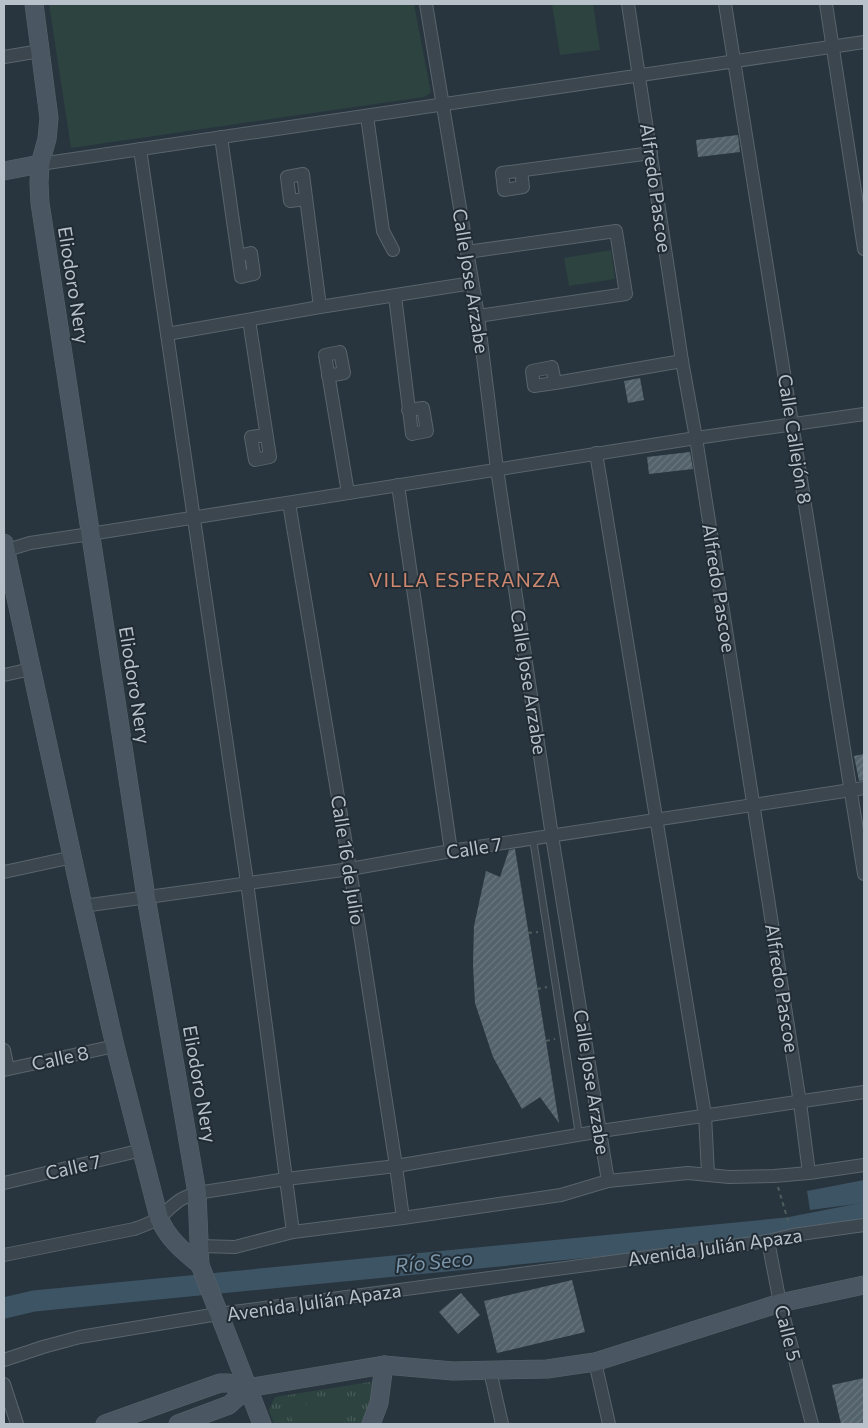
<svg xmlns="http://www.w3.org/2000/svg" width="868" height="1428" font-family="Commissioner,sans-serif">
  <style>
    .park { fill: url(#park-tufts) }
    .garden { fill: #2d4340 }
    .water { fill: #3d5464 }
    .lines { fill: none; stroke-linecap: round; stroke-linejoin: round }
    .river { stroke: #3d5464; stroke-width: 21 }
    .building { fill: url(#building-hatch) }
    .lane-casing { stroke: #59646c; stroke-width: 8 }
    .street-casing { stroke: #59646c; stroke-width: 14 }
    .secondary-casing { stroke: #59646c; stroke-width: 19 }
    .path { stroke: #4c5f5e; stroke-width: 2; stroke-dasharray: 4 4; stroke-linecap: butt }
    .lane { stroke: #3b464e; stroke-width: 6 }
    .street { stroke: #3b464e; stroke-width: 12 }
    .secondary { stroke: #4a5661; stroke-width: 18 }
    .labels { text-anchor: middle; stroke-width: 4; stroke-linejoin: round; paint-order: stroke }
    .street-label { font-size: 19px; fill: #b8c1c9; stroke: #202b34 }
    .neighbourhood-label { font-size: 20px; letter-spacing: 1px; fill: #cd886f; stroke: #202b34 }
    .water-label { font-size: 20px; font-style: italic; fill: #7b96aa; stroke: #202b34 }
  </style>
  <defs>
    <pattern id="park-tufts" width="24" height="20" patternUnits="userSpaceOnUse" patternTransform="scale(1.25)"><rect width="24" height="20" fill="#2d4340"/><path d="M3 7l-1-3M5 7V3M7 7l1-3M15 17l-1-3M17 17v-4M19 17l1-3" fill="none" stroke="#495c5a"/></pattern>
    <pattern id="building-hatch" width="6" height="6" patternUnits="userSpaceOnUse" patternTransform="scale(1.25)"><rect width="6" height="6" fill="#53626b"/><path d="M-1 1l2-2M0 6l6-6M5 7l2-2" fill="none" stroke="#6a777f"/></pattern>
  </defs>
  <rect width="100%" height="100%" fill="#28353e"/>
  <polygon class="park" points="370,1382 376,1385 363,1424 274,1424 269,1410 275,1397"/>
  <g class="garden">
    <polygon points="49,4 414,4 431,93 424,97 71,148"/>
    <polygon points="552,4 593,4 600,50 560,55"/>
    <polygon points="611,250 615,279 569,286 564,258"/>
    <polygon points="343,1397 348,1424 293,1424 289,1408"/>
  </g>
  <polygon class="water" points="864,1180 864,1203 810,1210 807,1191"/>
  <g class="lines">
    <polyline class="river" points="4,1308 34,1301 787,1228 864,1213"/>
  </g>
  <g class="building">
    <polygon points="738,135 740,152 698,157 696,140"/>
    <polygon points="640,378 644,400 628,403 624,381"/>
    <polygon points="690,452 693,469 649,474 647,457"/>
    <polygon points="864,754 864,780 859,781 854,756"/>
    <polygon points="515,849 546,1041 559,1123 540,1097 522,1109 493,1057 475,1003 473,965 474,926 486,871 500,877 509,850"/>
    <polygon points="572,1280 585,1332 497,1353 484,1301"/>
    <polygon points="461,1293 480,1315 458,1334 439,1312"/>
    <polygon points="864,1378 864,1424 841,1424 832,1385"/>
  </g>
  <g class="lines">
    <defs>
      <polyline id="lane" points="533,839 579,1135"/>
      <g id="street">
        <polyline points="426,4 478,316 497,469 552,836 608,1181"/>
        <polyline points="628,4 682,361 696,438 800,1103 809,1173"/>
        <polyline points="725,4 864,874"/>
        <polyline points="826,4 864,249"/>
        <polyline points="4,57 40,51"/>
        <polyline points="367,116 383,231 393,250"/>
        <polyline points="221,137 241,277 254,274 251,253 238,256"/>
        <polyline points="140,149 247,882 293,1232"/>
        <polyline points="40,164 864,42"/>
        <polyline points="521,171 523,187 504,190 502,173 651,153"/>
        <polyline points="306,199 290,201 287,177 303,174 320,307"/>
        <polyline points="467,252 616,231 626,294 478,316"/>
        <polyline points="395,296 412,434 427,431 423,408 408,410"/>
        <polyline points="249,320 270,457 255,460 251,437 266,435"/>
        <polyline points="167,334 320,307 472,283"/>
        <polyline points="328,376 344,373 340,352 325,355 348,493"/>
        <polyline points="555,383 552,367 532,371 534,386 555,383 682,361"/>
        <polyline points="596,453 705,1115 708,1174"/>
        <polyline points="398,485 451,851"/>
        <polyline points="289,503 350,869 396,1166 403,1218"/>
        <polyline points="4,551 30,543 90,534 696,438 864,414"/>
        <polyline points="4,675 31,669"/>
        <polyline points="4,872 73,857"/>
        <polyline points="83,906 350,869 451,851 864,788"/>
        <polyline points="4,1050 8,1069"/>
        <polyline points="4,1070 115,1046"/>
        <polyline points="4,1183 142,1150"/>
        <polyline points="768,1241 780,1303 812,1424"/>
        <polyline points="200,1246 235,1247 293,1232 403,1218 561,1195 608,1181 688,1173 729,1177 774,1176 809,1173 864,1165"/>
        <path d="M 4,1255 L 134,1229 C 143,1226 152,1223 160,1217 C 175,1204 177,1199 197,1193 L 286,1179 L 396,1166 L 601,1131 L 864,1092"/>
        <polyline points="4,1360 43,1347 80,1337 218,1314 768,1241 793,1235 864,1225"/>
        <polyline points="595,1362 609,1424"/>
        <polyline points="490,1371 502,1424"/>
        <polyline points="4,1384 17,1424"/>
      </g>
      <g id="secondary">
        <polyline points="34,4 49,118 47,139 40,164 39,183 40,203 146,897 197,1193 200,1265 262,1424"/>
        <polyline points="4,171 40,164"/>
        <path d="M 4,543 L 83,906 L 115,1046 L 159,1218 C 168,1239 183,1251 200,1265"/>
        <polyline points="105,1424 220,1383 228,1383 248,1388 384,1365 453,1371 547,1369 595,1362 780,1303 864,1285"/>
        <polyline points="178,1424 229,1405 248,1388"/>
        <polyline points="371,1424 379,1403 384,1365"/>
      </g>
    </defs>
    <use href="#lane" class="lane-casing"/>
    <use href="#street" class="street-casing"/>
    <use href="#secondary" class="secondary-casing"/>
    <g class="path">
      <polyline points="528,933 538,932"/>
      <polyline points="537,989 547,987"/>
      <polyline points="546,1041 555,1039"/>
      <polyline points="778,1187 789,1224"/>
    </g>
    <use href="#lane" class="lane"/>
    <use href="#street" class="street"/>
    <use href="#secondary" class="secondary"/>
  </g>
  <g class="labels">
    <g class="street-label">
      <text transform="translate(656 188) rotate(82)" y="7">Alfredo Pascoe</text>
      <text transform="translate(471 281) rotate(81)" y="7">Calle Jose Arzabe</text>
      <text transform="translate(74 285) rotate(81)" y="7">Eliodoro Nery</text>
      <text transform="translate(795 439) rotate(81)" y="7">Calle Callejón 8</text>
      <text transform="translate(719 588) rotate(81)" y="7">Alfredo Pascoe</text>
      <text transform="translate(529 682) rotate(81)" y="7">Calle Jose Arzabe</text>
      <text transform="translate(135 685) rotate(81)" y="7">Eliodoro Nery</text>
      <text transform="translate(474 848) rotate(-9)" y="7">Calle 7</text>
      <text transform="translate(348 860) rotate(81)" y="7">Calle 16 de Julio</text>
      <text transform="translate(782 988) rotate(81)" y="7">Alfredo Pascoe</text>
      <text transform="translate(60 1058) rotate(-12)" y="7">Calle 8</text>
      <text transform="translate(592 1082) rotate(81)" y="7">Calle Jose Arzabe</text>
      <text transform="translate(200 1084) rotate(80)" y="7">Eliodoro Nery</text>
      <text transform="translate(73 1167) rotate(-13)" y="7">Calle 7</text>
      <text transform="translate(715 1247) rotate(-8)" y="7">Avenida Julián Apaza</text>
      <text transform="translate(314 1302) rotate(-8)" y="7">Avenida Julián Apaza</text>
      <text transform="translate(788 1333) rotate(76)" y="7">Calle 5</text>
    </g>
    <g class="neighbourhood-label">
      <text x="465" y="587">VILLA ESPERANZA</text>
    </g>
    <g class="water-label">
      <text transform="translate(434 1262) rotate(-6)" y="7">Río Seco</text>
    </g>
  </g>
  <rect width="868" height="1428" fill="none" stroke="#b8c1c9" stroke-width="10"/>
</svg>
